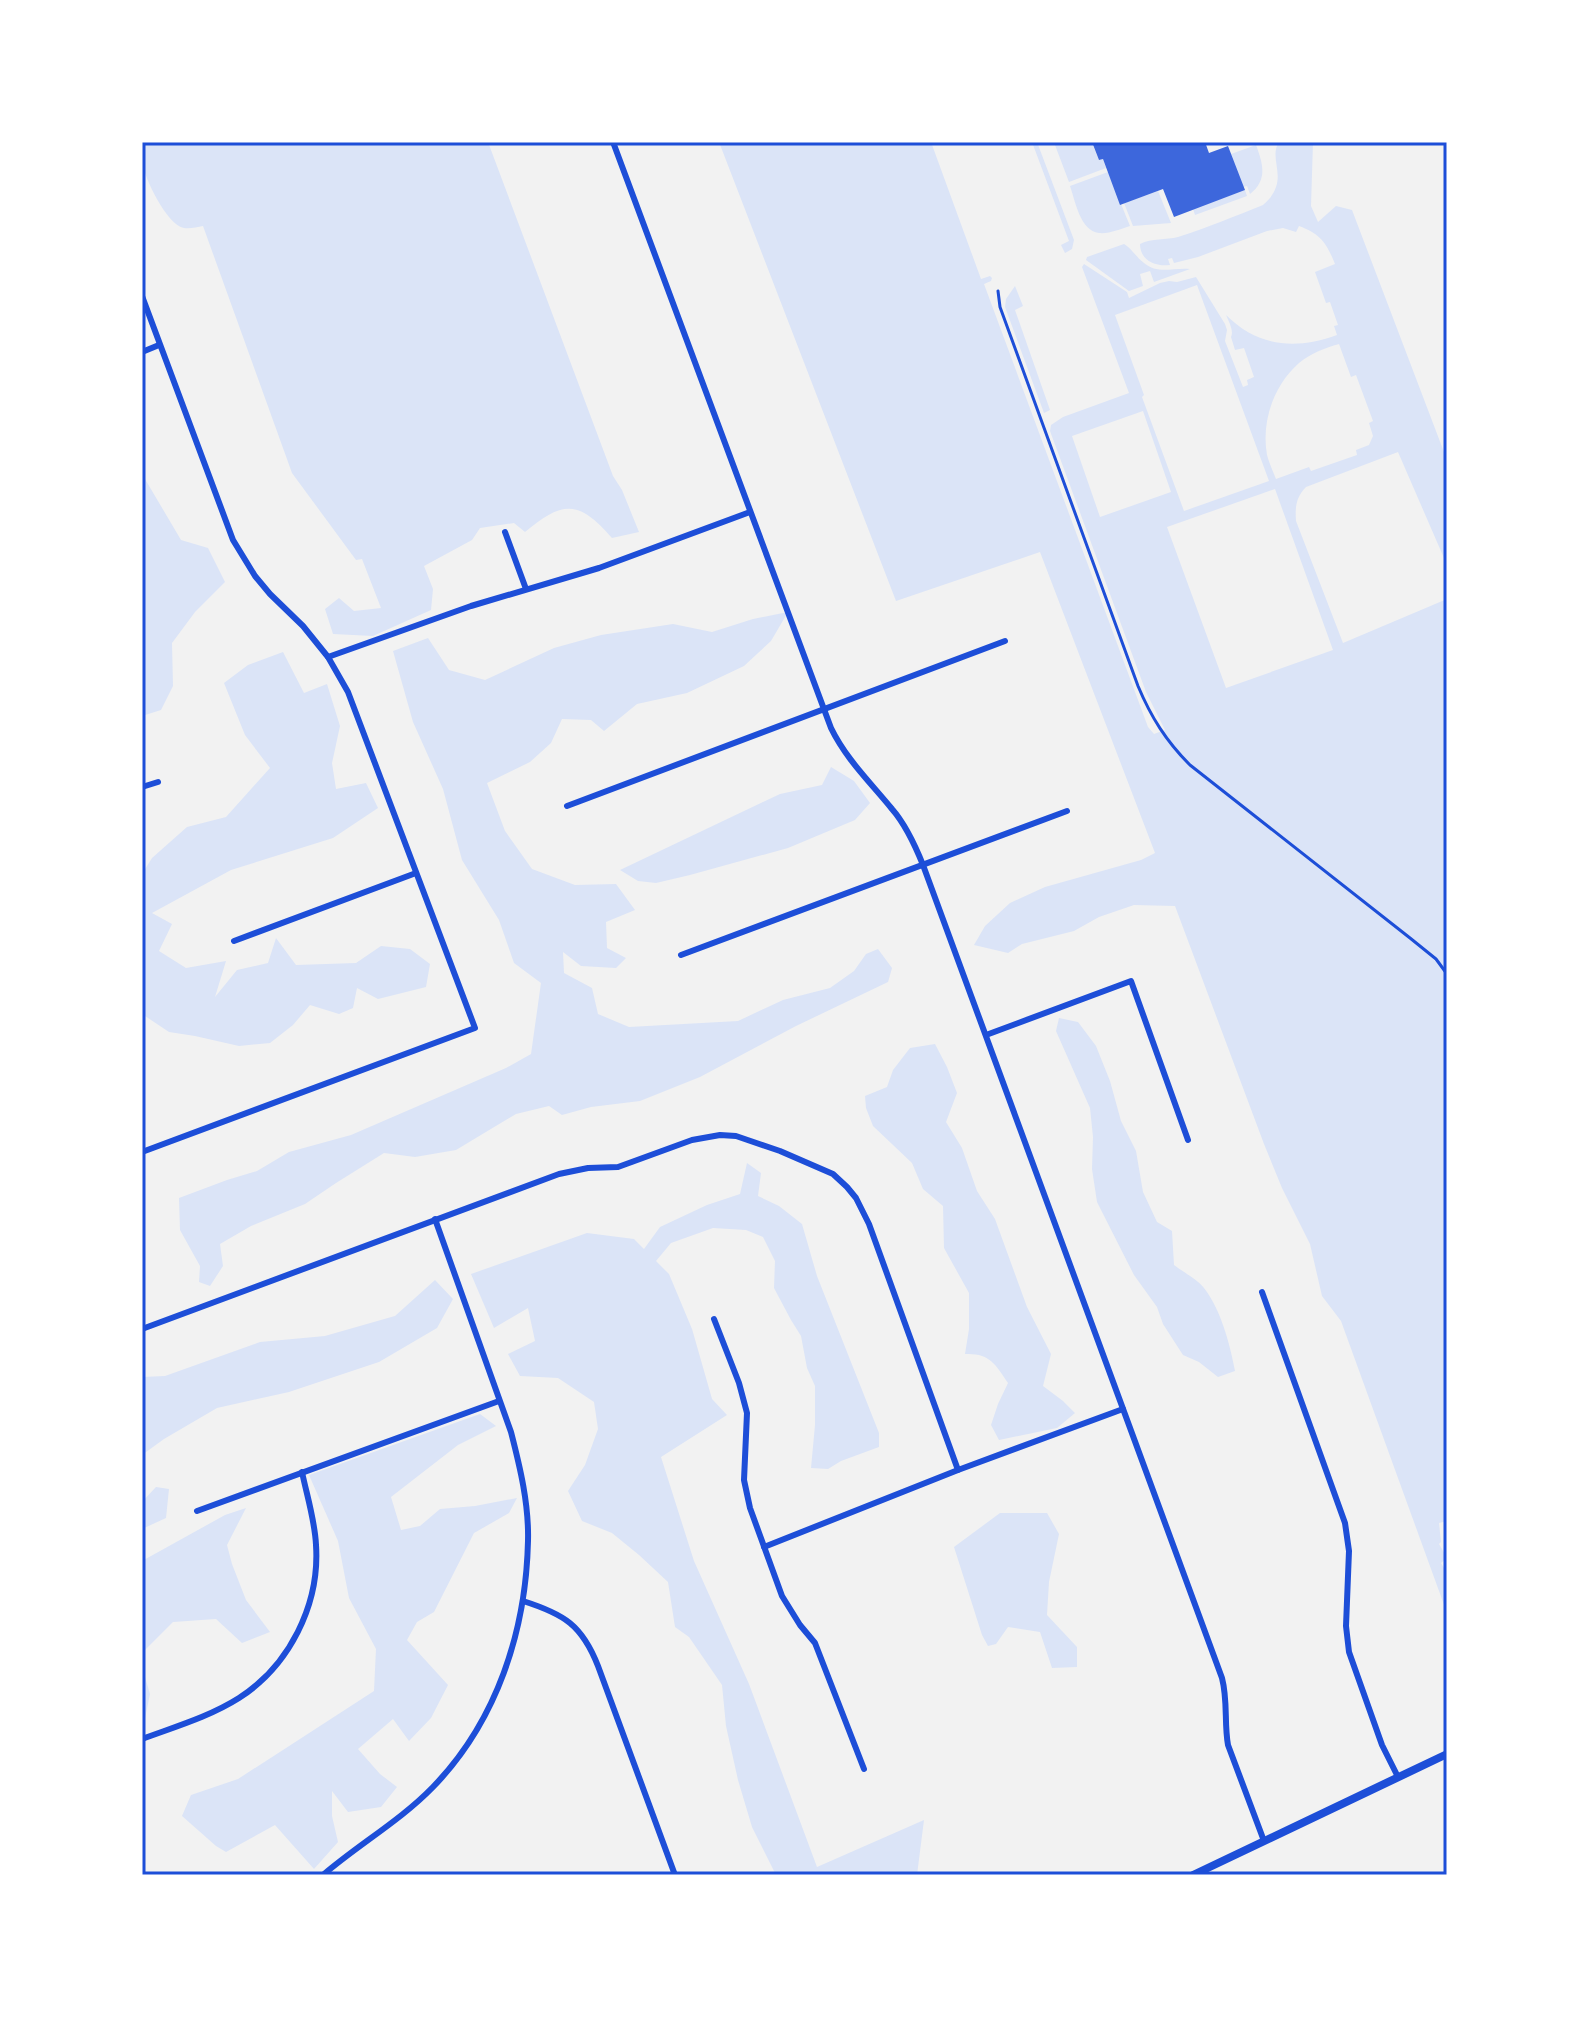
<svg xmlns="http://www.w3.org/2000/svg" width="1589" height="2017" font-family="'Titillium Web',sans-serif">
  <style>
    .green { fill: #dbe4f7; fill-rule: evenodd }
    .building { fill: #3d67dc }
    .lines { fill: none; stroke-linecap: round; stroke-linejoin: round }
    .service { stroke: #1d4ed8; stroke-width: 3 }
    .minor { stroke: #1d4ed8; stroke-width: 6 }
    .tertiary { stroke: #1d4ed8; stroke-width: 8 }
    .neatline { fill: none; stroke: #1d4ed8; stroke-width: 3 }
  </style>
  <rect width="100%" height="100%" fill="#f2f2f2"/>
  <g class="green">
    <path d="M 142,142 L 488,142 L 613,476 L 622,490 L 639,532 L 612,538 C 579,500 563,500 525,532 L 514,523 L 480,528 L 472,540 L 424,566 L 433,589 L 431,610 L 373,636 L 333,634 L 325,609 L 339,598 L 354,611 L 381,608 L 362,559 L 356,560 L 292,473 L 203,226 C 197,227 190,229 184,228 C 167,225 144,178 142,161 C 141,155 142,148 142,142 Z"/>
    <path d="M 719,142 L 931,142 L 981,279 L 990,276 L 992,278 L 991,281 L 984,284 L 1148,727 L 1154,734 L 1165,730 L 1146,692 L 1050,431 L 1051,425 L 1063,417 L 1129,393 L 1082,267 L 1084,264 L 1127,292 L 1129,298 L 1160,283 L 1169,281 L 1177,282 L 1196,277 L 1225,324 L 1227,330 L 1225,341 L 1243,387 L 1248,385 L 1247,380 L 1254,377 L 1244,348 L 1235,350 L 1231,337 C 1234,331 1229,322 1226,315 C 1258,347 1296,350 1337,335 L 1334,326 L 1338,325 L 1330,302 L 1326,303 L 1315,272 L 1335,264 C 1327,244 1321,234 1299,226 L 1296,232 L 1283,228 L 1267,231 L 1198,257 L 1174,263 L 1172,258 L 1168,259 L 1170,265 C 1155,267 1140,260 1140,244 C 1152,238 1166,240 1178,237 C 1207,228 1235,216 1263,205 C 1292,180 1267,160 1279,142 L 1313,142 L 1311,206 L 1318,222 L 1336,206 L 1352,210 L 1447,460 L 1447,565 L 1398,452 L 1306,487 C 1296,497 1295,507 1296,521 L 1343,643 L 1447,599 L 1447,1521 L 1439,1523 L 1441,1542 L 1439,1544 L 1447,1558 L 1441,1563 L 1447,1573 L 1447,1613 L 1341,1321 L 1322,1296 L 1310,1244 L 1282,1188 L 1264,1144 L 1175,906 L 1134,905 L 1099,917 L 1074,931 L 1022,944 L 1008,953 L 974,945 L 985,926 L 1010,903 L 1045,887 L 1141,860 L 1155,853 L 1040,552 L 896,601 ZM 1197,285 L 1269,481 L 1184,511 L 1142,397 L 1144,395 L 1115,315 ZM 1339,344 L 1351,377 L 1356,375 L 1373,421 L 1369,423 L 1373,436 L 1369,445 L 1356,450 L 1357,455 L 1311,471 L 1309,467 L 1276,479 C 1273,471 1269,463 1267,455 C 1261,421 1274,385 1299,363 C 1311,353 1325,348 1339,344 ZM 1143,411 L 1171,492 L 1100,517 L 1072,436 ZM 1275,489 L 1333,650 L 1226,688 L 1167,527 Z"/>
    <polygon points="1032,142 1037,142 1074,240 1072,249 1065,253 1061,245 1069,241"/>
    <polygon points="1064,142 1086,142 1087,145 1092,143 1099,160 1103,159 1106,168 1069,182 1055,145"/>
    <path d="M 1256,145 C 1263,164 1268,180 1250,194 L 1247,186 L 1243,187 L 1231,154 Z"/>
    <path d="M 1108,172 L 1130,226 C 1121,229 1109,234 1099,233 C 1080,231 1075,200 1070,186 Z"/>
    <polygon points="1245,190 1247,196 1195,215 1193,209"/>
    <polygon points="1158,191 1171,223 1133,226 1124,203"/>
    <path d="M 1124,244 C 1132,249 1136,257 1144,263 C 1158,275 1174,267 1190,269 L 1154,282 L 1150,271 L 1140,274 L 1143,286 L 1129,291 L 1086,260 L 1087,257 Z"/>
    <polygon points="1015,286 1023,306 1015,310 1050,410 1044,413 1005,307 1006,299"/>
    <polygon points="142,474 181,540 208,548 225,582 195,612 172,643 173,686 161,710 142,716"/>
    <polygon points="788,612 771,641 744,666 687,693 637,704 604,731 591,720 562,719 551,743 530,762 487,783 505,831 532,869 575,885 616,884 635,910 606,922 607,948 626,958 616,968 581,966 563,952 564,973 592,988 598,1014 629,1027 738,1021 783,1000 830,988 854,971 866,954 878,949 892,968 888,982 796,1026 700,1077 640,1101 591,1107 562,1115 549,1106 516,1114 456,1150 415,1157 384,1153 336,1183 305,1204 251,1226 220,1244 223,1266 210,1286 199,1282 200,1266 180,1230 179,1198 227,1180 257,1171 289,1152 351,1135 506,1068 531,1054 541,983 514,963 499,920 462,860 443,789 413,722 393,651 428,638 449,670 485,680 554,648 601,635 673,624 712,632 753,619"/>
    <polygon points="283,652 304,693 327,684 340,726 332,763 336,789 366,783 378,808 333,838 231,870 152,913 172,924 159,951 186,968 226,961 215,997 237,970 268,963 276,938 296,965 356,963 381,946 410,949 430,964 426,987 378,999 357,988 353,1008 339,1014 310,1005 293,1025 270,1043 239,1046 195,1036 169,1032 142,1014 142,874 152,858 187,827 226,817 270,768 245,735 224,683 248,665"/>
    <polygon points="831,767 854,781 870,803 855,820 788,848 690,875 656,883 638,881 620,870 780,794 822,785"/>
    <path d="M 1059,1018 L 1078,1022 L 1096,1046 L 1110,1081 L 1121,1121 L 1136,1151 L 1143,1192 L 1157,1222 L 1172,1231 L 1174,1265 C 1183,1272 1197,1279 1204,1288 C 1221,1310 1230,1344 1235,1371 L 1218,1377 L 1199,1362 L 1183,1355 L 1163,1324 L 1157,1307 L 1134,1275 L 1097,1202 L 1092,1169 L 1093,1137 L 1090,1108 L 1056,1031 Z"/>
    <path d="M 935,1044 L 947,1067 L 957,1093 L 946,1122 L 962,1148 L 977,1191 L 995,1219 L 1027,1307 L 1051,1354 L 1043,1386 L 1063,1401 L 1075,1413 L 1057,1428 L 999,1440 L 991,1425 L 998,1404 L 1008,1383 C 995,1364 990,1353 965,1354 L 969,1329 L 969,1293 L 944,1248 L 943,1206 L 923,1189 L 912,1163 L 873,1126 L 866,1108 L 865,1096 L 887,1087 L 893,1070 L 910,1048 Z"/>
    <polygon points="747,1163 761,1173 758,1196 779,1206 802,1224 817,1276 879,1433 879,1447 841,1461 828,1469 811,1468 815,1425 815,1386 807,1368 801,1336 791,1320 774,1288 775,1261 763,1237 746,1230 713,1228 671,1243 656,1261 669,1274 692,1329 712,1399 727,1415 661,1457 694,1561 749,1684 817,1867 924,1820 917,1875 776,1875 752,1827 738,1780 726,1726 722,1685 689,1637 675,1627 668,1582 639,1555 612,1533 582,1521 568,1491 585,1465 598,1429 594,1402 558,1378 520,1376 508,1354 535,1341 528,1308 494,1328 471,1274 587,1233 634,1239 644,1249 660,1227 707,1205 740,1194"/>
    <polygon points="435,1280 453,1299 437,1328 379,1362 289,1392 217,1408 164,1439 142,1455 142,1377 165,1376 260,1342 325,1336 395,1316"/>
    <polygon points="480,1414 496,1426 458,1445 391,1497 401,1530 420,1526 440,1509 475,1506 517,1498 509,1513 474,1533 434,1612 417,1622 407,1640 448,1685 431,1718 409,1741 393,1719 358,1749 380,1774 397,1787 381,1807 348,1812 332,1791 332,1816 338,1842 314,1869 275,1825 226,1852 216,1846 182,1816 191,1795 238,1779 374,1691 376,1649 349,1598 338,1541 309,1475"/>
    <polygon points="156,1487 169,1489 166,1518 142,1529 142,1502"/>
    <polygon points="246,1508 227,1545 232,1564 246,1600 270,1632 242,1643 216,1619 173,1622 142,1653 142,1561 225,1515"/>
    <polygon points="1000,1513 1047,1513 1059,1534 1049,1582 1047,1615 1077,1647 1077,1667 1052,1668 1040,1632 1008,1627 996,1644 988,1646 982,1635 954,1547"/>
    <polygon points="142,1667 150,1694 144,1723 142,1724"/>
  </g>
  <polygon class="building" points="1092,142 1205,142 1209,153 1228,146 1245,190 1174,217 1163,189 1120,205 1103,159 1099,160"/>
  <g class="lines">
    <path class="service" d="M 998,291 L 1000,307 L 1138,686 C 1151,717 1166,741 1190,765 L 1410,938 L 1436,959 L 1447,974"/>
    <g class="minor">
      <path d="M 613,142 L 831,728 C 846,759 870,782 892,809 C 906,825 915,845 923,865 L 1222,1678 C 1228,1701 1224,1723 1228,1745 L 1264,1841"/>
      <polyline points="142,296 233,540 255,576 270,594 303,626 328,657 348,692 475,1028 142,1152"/>
      <polyline points="142,352 159,345"/>
      <polyline points="505,532 526,589"/>
      <polyline points="328,657 471,606 599,568 750,512"/>
      <polyline points="142,787 158,782"/>
      <polyline points="567,806 1005,641"/>
      <polyline points="234,941 416,873"/>
      <polyline points="681,955 1067,811"/>
      <polyline points="986,1035 1131,981 1188,1140"/>
      <polyline points="1262,1292 1345,1523 1349,1551 1346,1626 1349,1652 1382,1745 1398,1777"/>
      <polyline points="714,1319 739,1383 747,1413 744,1480 750,1508 782,1596 800,1625 815,1643 864,1769"/>
      <polyline points="142,1329 559,1174 588,1168 618,1167 692,1140 720,1135 736,1136 780,1151 833,1174 847,1187 856,1198 869,1224 958,1470"/>
      <polyline points="197,1511 499,1401"/>
      <polyline points="764,1547 958,1470 1123,1409"/>
      <path d="M 523,1601 C 564,1614 582,1625 598,1666 L 675,1875"/>
      <path d="M 142,1739 C 174,1727 209,1717 239,1698 C 289,1666 320,1605 316,1545 C 315,1521 307,1496 302,1472"/>
      <path d="M 323,1875 C 359,1844 400,1821 433,1787 C 497,1721 526,1631 528,1541 C 529,1504 520,1467 511,1432 L 435,1219"/>
    </g>
    <polyline class="tertiary" points="1193,1875 1447,1754"/>
  </g>
  <rect width="1589" height="2017" fill="none" stroke="#ffffff" stroke-width="288"/>
  <rect x="144" y="144" width="1301" height="1729" class="neatline"/>
</svg>
